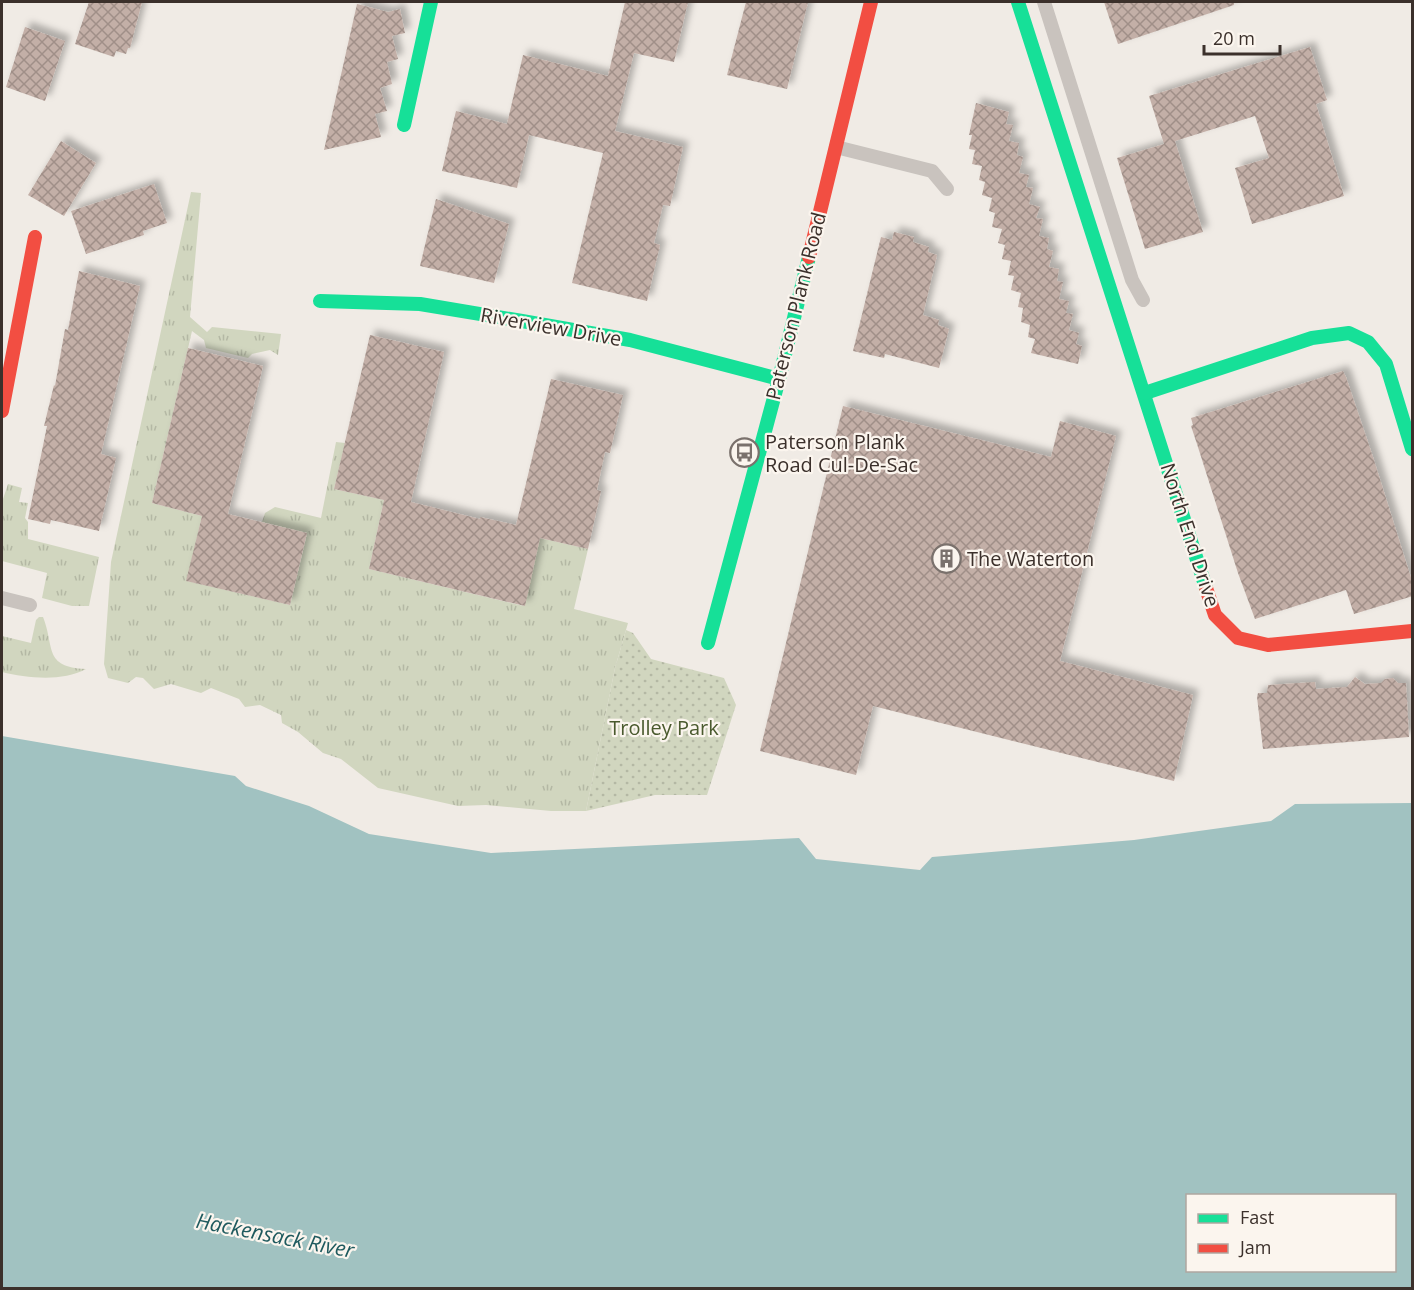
<svg xmlns="http://www.w3.org/2000/svg" width="1414" height="1290" font-family="'Open Sans',sans-serif">
  <style>
    .grass { fill: url(#grass-tufts) }
    .park { fill: url(#park-dots) }
    .water { fill: #a1c2c1; fill-rule: evenodd }
    .building { fill: url(#building-cross-hatch); filter: url(#shadow) }
    .lines { fill: none; stroke-linecap: round; stroke-linejoin: round }
    .lane { stroke: #c9c3be; stroke-width: 14 }
    .fast { stroke: #16e098; stroke-width: 14 }
    .jam { stroke: #f24e42; stroke-width: 14 }
    .labels { text-anchor: middle; stroke-width: 4.5; stroke-linejoin: round; paint-order: stroke }
    .street-label { font-size: 20px; fill: #3b302b; stroke: #fbf5ee }
    .poi-label { font-size: 20px; fill: #3b302b; stroke: #fbf5ee; text-anchor: start }
    .park-label { font-size: 20px; fill: #4a5a2e; stroke: #fbf5ee }
    .water-label { font-size: 21px; font-style: italic; fill: #1f5a5e; stroke: #fbf5ee }
  </style>
  <defs>
    <pattern id="grass-tufts" width="24" height="20" patternUnits="userSpaceOnUse" patternTransform="scale(1.5)"><rect width="24" height="20" fill="#d1d6bf"/><path d="M3 7l-1-3M5 7V3M7 7l1-3M15 17l-1-3M17 17v-4M19 17l1-3" fill="none" stroke="#b4b8a4"/></pattern>
    <pattern id="park-dots" width="8" height="8" patternUnits="userSpaceOnUse" patternTransform="scale(1.5)"><rect width="8" height="8" fill="#d1d6bf"/><path d="M2 2h.1M6 6h.1" fill="none" stroke="#b4b8a4" stroke-width="1.8" stroke-linecap="round"/></pattern>
    <pattern id="building-cross-hatch" width="8" height="8" patternUnits="userSpaceOnUse" patternTransform="scale(1.5)"><rect width="8" height="8" fill="#c3afa7"/><path d="M0 0l8 8M0 8l8-8" fill="none" stroke="#a08f88"/></pattern>
    <filter id="shadow"><feDropShadow dx="5.5" dy="-5.5" stdDeviation="3" flood-color="#0004"/></filter>
  </defs>
  <rect width="100%" height="100%" fill="#f0ebe5"/>
  <g class="grass">
    <polygon points="191,192 201,193 190,317 207,332 212,327 281,334 278,355 270,350 252,354 248,358 206,348 204,340 192,331 152,503 202,516 187,581 290,605 307,533 262,522 265,513 275,507 321,518 336,442 345,443 334,489 384,500 369,569 524,606 540,538 588,549 574,609 628,623 615,668 586,811 551,811 486,805 458,806 378,788 341,759 323,753 298,732 282,723 281,715 260,705 245,707 239,699 211,688 201,693 171,684 154,689 143,678 136,677 128,683 108,678 104,664 111,562"/>
    <polygon points="8,484 22,488 19,502 28,503 25,518 28,522 28,539 99,557 89,606 72,606 42,598 47,573 2,561 2,502"/>
    <path d="M 39,617 L 43,617 C 55,647 43,667 86,669 C 62,682 27,678 2,672 L 2,636 L 31,643 L 36,620 Z"/>
  </g>
  <polygon class="park" points="626,630 633,633 651,659 724,678 736,705 707,795 655,795 586,811 615,668"/>
  <path class="water" d="M 2,736 L 235,776 L 246,786 L 309,806 L 369,834 L 491,853 L 799,838 L 816,859 L 920,870 L 932,857 L 1134,840 L 1271,821 L 1295,804 L 1412,803 L 1412,1288 L 2,1288 ZM 1188,1196 L 1394,1196 L 1394,1270 L 1188,1270 Z"/>
  <g class="building">
    <polygon points="89,2 142,2 130,48 128,48 126,54 116,51 114,57 75,44"/>
    <polygon points="625,2 688,2 674,62 634,53 615,131 683,147 670,206 663,205 654,243 660,245 647,301 572,283 603,153 529,135 517,188 442,171 456,111 507,124 523,55 608,76"/>
    <polygon points="746,2 808,2 787,89 727,75"/>
    <polygon points="1104,2 1234,2 1234,5 1118,44"/>
    <polygon points="357,4 388,12 400,9 405,33 392,36 398,59 387,62 392,84 380,88 387,111 375,114 381,137 324,150"/>
    <polygon points="25,27 65,41 45,101 6,87"/>
    <polygon points="1310,47 1327,100 1316,104 1344,196 1252,224 1235,168 1269,158 1255,116 1175,141 1203,232 1145,249 1117,158 1164,144 1149,96"/>
    <polygon points="976,103 1009,112 1006,124 1013,125 1009,141 1019,143 1017,155 1023,157 1019,173 1029,175 1026,187 1033,188 1029,204 1040,207 1036,218 1043,219 1039,236 1049,238 1047,249 1053,251 1049,267 1059,269 1057,281 1063,282 1059,299 1069,301 1066,313 1073,314 1069,330 1079,333 1076,344 1082,346 1078,364 1031,353 1035,339 1028,337 1030,325 1021,322 1023,308 1018,307 1021,293 1011,290 1014,276 1008,275 1011,261 1002,259 1005,245 998,243 1002,229 992,227 995,213 989,211 992,198 982,195 985,182 979,180 982,166 972,164 975,150 969,149 972,135 969,135"/>
    <polygon points="61,141 96,163 64,216 28,195"/>
    <polygon points="154,184 167,223 143,231 144,235 86,254 71,211"/>
    <polygon points="436,199 509,224 494,283 420,266"/>
    <polygon points="894,232 914,237 913,242 929,247 928,252 937,255 923,315 939,320 938,325 949,329 939,368 885,354 884,358 853,351 881,237 892,240"/>
    <polygon points="79,271 140,286 101,454 116,458 99,531 51,520 50,524 28,519 47,426 44,426 54,385 55,386 65,329 68,330"/>
    <polygon points="370,335 444,352 411,502 480,519 480,517 516,525 551,379 623,395 610,453 605,452 597,490 601,491 588,549 540,538 525,606 369,569 384,500 334,489"/>
    <polygon points="188,348 263,366 228,514 307,533 290,605 186,581 202,516 152,503"/>
    <polygon points="1343,371 1346,377 1373,457 1413,584 1413,596 1354,614 1346,590 1255,619 1238,573 1197,444 1191,426 1193,425 1191,418"/>
    <polygon points="843,406 1051,457 1060,421 1116,436 1060,661 1193,695 1174,781 873,706 856,775 760,751"/>
    <polygon points="1355,677 1365,684 1381,683 1385,679 1393,678 1398,683 1406,683 1409,737 1263,749 1257,697 1258,693 1267,693 1268,685 1315,682 1316,689 1347,687"/>
  </g>
  <g class="lines">
    <g class="lane">
      <polyline points="1044,2 1132,280 1143,300"/>
      <polyline points="836,147 932,171 947,189"/>
      <polyline points="2,598 30,605"/>
    </g>
    <g class="fast">
      <polyline points="1018,2 1206,588"/>
      <polyline points="404,125 431,2"/>
      <polyline points="320,301 420,304 522,321 630,340 779,379"/>
      <polyline points="1145,393 1312,338 1349,333 1368,342 1386,364 1412,449"/>
      <polyline points="708,643 779,379 809,257"/>
    </g>
    <g class="jam">
      <polyline points="809,257 871,2"/>
      <polyline points="2,411 35,237"/>
      <polyline points="1206,588 1215,615 1238,638 1268,645 1412,631"/>
    </g>
  </g>
  <defs>
    <symbol id="bus-ring" viewBox="-11 -11 22 22"><circle r="9.5" fill="#fbf5ee" stroke="#7a716c" stroke-width="1.5"/><path d="M-5-6H5V4H4V6H2V4H-2V6H-4V4H-5ZM-3.5-4V0h7V-4ZM-3.5 1.2v1.5H-2V1.2ZM2 1.2v1.5H3.5V1.2Z" fill="#7a716c"/></symbol>
    <symbol id="building-ring" viewBox="-11 -11 22 22"><circle r="9.5" fill="#fbf5ee" stroke="#7a716c" stroke-width="1.5"/><path d="M-4-6H4V6H1V3H-1V6H-4ZM-2.5-4.3h1.7v1.8h-1.7ZM.8-4.3h1.7v1.8H.8ZM-2.5-1h1.7V.8h-1.7ZM.8-1h1.7V.8H.8Z" fill="#7a716c"/></symbol>
  </defs>
  <g fill-rule="evenodd">
    <use href="#bus-ring" x="728" y="436" width="33" height="33"/>
    <use href="#building-ring" x="930" y="542" width="33" height="33"/>
  </g>
  <g class="labels">
    <g class="street-label">
      <text transform="translate(796 306) rotate(-76)" y="7">Paterson Plank Road</text>
      <text transform="translate(551 327) rotate(10)" y="7">Riverview Drive</text>
      <text transform="translate(1190 535) rotate(72)" y="7">North End Drive</text>
    </g>
    <g class="poi-label">
      <text x="765" y="449">Paterson Plank<tspan x="765" dy="23">Road Cul-De-Sac</tspan></text>
      <text x="967" y="566">The Waterton</text>
    </g>
    <g class="park-label">
      <text x="664" y="735">Trolley Park</text>
    </g>
    <g class="water-label">
      <text transform="translate(275 1236) rotate(11)" y="7">Hackensack River</text>
    </g>
  </g>
  <rect width="1414" height="1290" fill="none" stroke="#3b302b" stroke-width="6"/>
  <rect x="1186" y="1194" width="210" height="78" fill="#fbf5ee" stroke="#aea6a0" stroke-width="1.5"/>
  <rect x="1198" y="1214" width="30" height="9" fill="#16e098" stroke="#aea6a0" stroke-width="1.5"/>
  <text x="1240" y="1224" font-size="18" fill="#3b302b">Fast</text>
  <rect x="1198" y="1244" width="30" height="9" fill="#f24e42" stroke="#aea6a0" stroke-width="1.5"/>
  <text x="1240" y="1254" font-size="18" fill="#3b302b">Jam</text>
  <path d="M1204 45v9h76v-9" fill="none" stroke="#3b302b" stroke-width="3"/>
  <text x="1213" y="45" font-size="18" fill="#3b302b" stroke="#fbf5ee" stroke-width="4.5" paint-order="stroke">20 m</text>
</svg>
